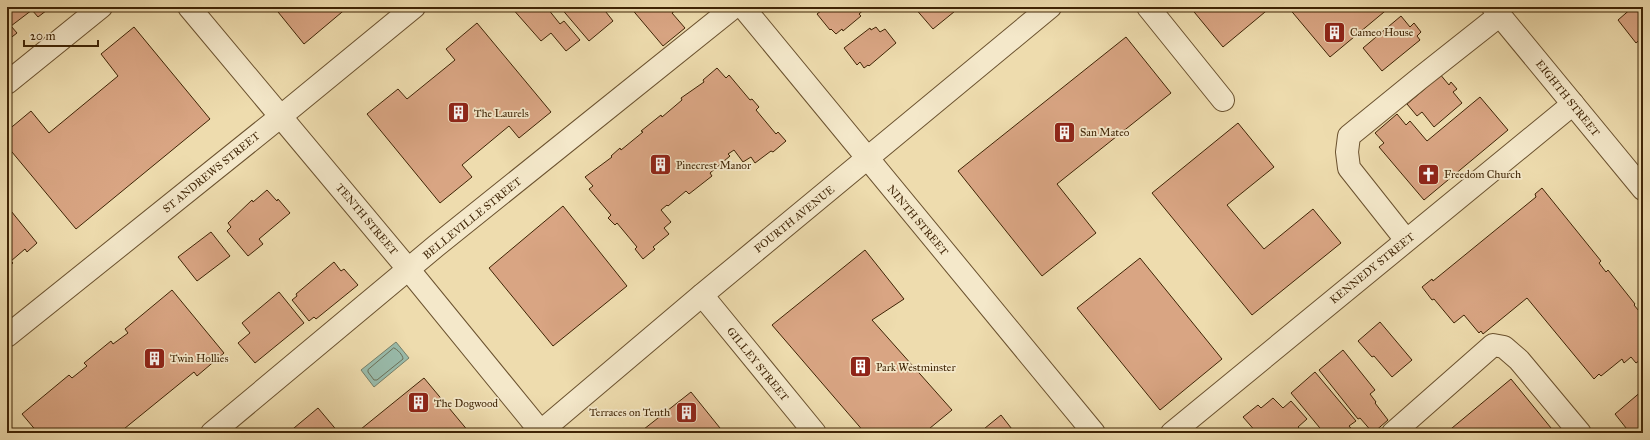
<svg xmlns="http://www.w3.org/2000/svg" width="1650" height="440" font-family="'IM FELL Great Primer',serif">
  <style>
    .water { fill: #99bcac; stroke: #757f69 }
    .lines { fill: none; stroke-linecap: round; stroke-linejoin: round }
    .shore { stroke: #6c7058; stroke-width: 1 }
    .building { fill: #d9a583; stroke: #3f2405 }
    .minor-casing { stroke: #6b522f; stroke-width: 24 }
    .minor { stroke: #f4e8ca; stroke-width: 22 }
    .labels { text-anchor: middle; stroke-width: 3.5; stroke-linejoin: round; paint-order: stroke }
    .poi-label { font-size: 11px; fill: #3f2405; stroke: #f4e8ca; text-anchor: start }
    .street-label { font-size: 11px; fill: #3f2405; stroke: #f4e8ca }
  </style>
  <rect width="100%" height="100%" fill="#eedcae"/>
  <filter id="stains"><feTurbulence type="fractalNoise" baseFrequency=".005" numOctaves="4"/><feColorMatrix values="0 0 0 0 .2 0 0 0 0 .09 0 0 0 0 .02 0 0 0 .5 -.17"/></filter>
  <radialGradient id="worn" r=".72"><stop offset=".6" stop-color="#630" stop-opacity="0"/><stop offset="1" stop-color="#630" stop-opacity=".3"/></radialGradient>
  <polygon class="water" points="396,342 409,358 374,387 361,370"/>
  <g class="lines">
    <path class="shore" d="M 394,348 C 397,349 403,355 403,359 L 377,380 L 374,380 L 368,372 L 368,370 Z"/>
  </g>
  <g class="building">
    <polygon points="7,7 51,7 38,17 32,10 11,26 17,33 8,40"/>
    <polygon points="274,7 348,7 304,44"/>
    <polygon points="511,7 549,7 548,9 560,24 564,21 580,40 566,51 551,33 541,41"/>
    <polygon points="560,7 602,7 613,21 589,41"/>
    <polygon points="630,7 674,7 676,10 672,13 685,28 663,46"/>
    <polygon points="826,7 867,7 859,14 861,16 843,31 842,29 836,34 831,29 830,30 817,14"/>
    <polygon points="914,7 960,7 933,29"/>
    <polygon points="1190,7 1271,7 1223,47"/>
    <polygon points="1288,7 1390,7 1330,57"/>
    <polygon points="1633,7 1643,7 1643,37 1636,43 1618,20"/>
    <polygon points="1401,16 1410,27 1414,23 1421,32 1417,36 1420,40 1382,71 1363,48"/>
    <polygon points="477,23 551,112 519,138 509,126 462,165 472,177 440,203 367,114 398,89 407,99 455,60 446,49"/>
    <polygon points="134,27 210,119 76,229 7,146 7,131 31,111 49,133 118,76 101,54"/>
    <polygon points="876,27 880,32 885,29 896,43 869,66 868,65 864,68 860,62 857,65 844,48 870,28 871,30"/>
    <polygon points="1126,37 1171,93 1057,184 1096,233 1042,276 958,171"/>
    <polygon points="717,68 726,78 729,75 750,100 752,99 759,107 756,110 776,134 778,132 786,141 773,152 771,151 755,163 751,157 743,162 734,150 728,154 730,156 710,173 712,176 689,194 686,191 668,206 667,205 661,210 671,222 664,228 669,234 653,247 655,249 643,259 635,249 637,247 617,223 615,225 608,218 611,215 589,189 593,186 585,177 612,157 611,156 620,148 621,150 643,132 641,131 661,115 662,117 682,100 681,98 704,82 703,80"/>
    <polygon points="1439,73 1449,85 1451,82 1457,89 1453,92 1462,103 1434,127 1422,112 1417,116 1407,104 1426,88 1424,85"/>
    <polygon points="1480,97 1508,130 1424,200 1379,147 1384,143 1375,133 1397,114 1406,125 1410,121 1427,141"/>
    <polygon points="1238,123 1274,167 1227,205 1264,249 1313,209 1341,243 1252,315 1152,193"/>
    <polygon points="1542,188 1601,261 1599,263 1606,272 1608,270 1635,304 1634,305 1643,316 1643,358 1636,363 1631,357 1624,363 1622,359 1601,376 1599,374 1594,379 1527,298 1483,334 1481,331 1479,333 1464,315 1454,323 1434,299 1432,300 1422,287 1432,279 1433,281 1536,197 1535,194"/>
    <polygon points="267,190 277,201 278,199 290,213 259,239 263,244 248,256 227,231 231,227 228,223 252,200 253,202"/>
    <polygon points="7,206 37,243 27,252 25,249 11,261 13,263 7,268"/>
    <polygon points="563,206 627,286 553,346 489,268"/>
    <polygon points="211,232 230,256 197,281 178,257"/>
    <polygon points="865,250 904,299 872,320 952,410 924,433 865,433 772,325"/>
    <polygon points="1140,258 1222,359 1160,410 1077,308"/>
    <polygon points="334,262 341,271 344,269 358,285 316,319 314,317 309,321 292,300 297,296 296,294"/>
    <polygon points="172,290 224,353 197,376 194,372 119,433 38,433 22,414 69,375 72,378 87,366 84,363 111,341 113,344 128,333 125,329"/>
    <polygon points="279,292 304,323 255,363 238,343 250,333 242,323"/>
    <polygon points="1380,322 1412,360 1392,377 1374,356 1372,357 1358,341"/>
    <polygon points="1343,350 1375,390 1370,394 1376,402 1375,403 1388,420 1373,433 1360,418 1358,419 1319,370"/>
    <polygon points="1315,372 1356,421 1349,426 1355,433 1334,433 1331,429 1327,433 1324,433 1291,393"/>
    <polygon points="424,378 469,432 365,433 361,429"/>
    <polygon points="1511,379 1551,428 1545,433 1446,433"/>
    <polygon points="1643,390 1643,433 1630,433 1615,414"/>
    <polygon points="691,392 724,433 639,433"/>
    <polygon points="1273,398 1283,408 1291,401 1307,419 1298,427 1300,429 1296,433 1257,433 1243,417 1258,405 1261,408"/>
    <polygon points="318,408 339,433 288,433"/>
    <polygon points="1001,415 1015,433 979,433"/>
  </g>
  <g class="lines">
    <defs>
      <g id="minor">
        <polyline points="189,7 409,270 542,433"/>
        <polyline points="743,7 1094,433"/>
        <polyline points="1148,7 1223,100"/>
        <polyline points="1493,7 1643,189"/>
        <polyline points="7,83 101,7"/>
        <polyline points="1406,240 1349,168 1347,152 1349,136 1419,79 1500,15"/>
        <polyline points="702,295 815,433"/>
        <polyline points="7,336 280,117 414,7"/>
        <polyline points="212,433 436,246 734,7"/>
        <polyline points="539,433 702,295 1050,7"/>
        <polyline points="1172,433 1573,104"/>
        <polyline points="1393,433 1493,345 1504,347 1519,360 1580,433"/>
      </g>
    </defs>
    <use href="#minor" class="minor-casing"/>
    <use href="#minor" class="minor"/>
  </g>
  <defs>
    <symbol id="building-square" viewBox="-11 -11 22 22"><rect x="-9" y="-9" width="18" height="18" rx="4" fill="#8f2418" stroke="#f4e8ca"/><path d="M-4-6H4V6H1V3H-1V6H-4ZM-2.5-4.3h1.7v1.8h-1.7ZM.8-4.3h1.7v1.8H.8ZM-2.5-1h1.7V.8h-1.7ZM.8-1h1.7V.8H.8Z" fill="#fff"/></symbol>
    <symbol id="church-square" viewBox="-11 -11 22 22"><rect x="-9" y="-9" width="18" height="18" rx="4" fill="#8f2418" stroke="#f4e8ca"/><path d="M-1.2-6h2.4v3.5h3.3v2.4h-3.3V6h-2.4V-.1h-3.3v-2.4h3.3Z" fill="#fff"/></symbol>
  </defs>
  <g fill-rule="evenodd">
    <use href="#building-square" x="1322" y="20" width="25" height="25"/>
    <use href="#building-square" x="446" y="100" width="25" height="25"/>
    <use href="#building-square" x="1052" y="120" width="25" height="25"/>
    <use href="#building-square" x="648" y="152" width="25" height="25"/>
    <use href="#church-square" x="1416" y="162" width="25" height="25"/>
    <use href="#building-square" x="142" y="346" width="25" height="25"/>
    <use href="#building-square" x="848" y="354" width="25" height="25"/>
    <use href="#building-square" x="406" y="390" width="25" height="25"/>
    <use href="#building-square" x="674" y="400" width="25" height="25"/>
  </g>
  <g class="labels">
    <g class="poi-label">
      <text x="1350" y="36">Cameo House</text>
      <text x="474" y="117">The Laurels</text>
      <text x="1080" y="136">San Mateo</text>
      <text x="676" y="169">Pinecrest Manor</text>
      <text x="1444" y="178">Freedom Church</text>
      <text x="170" y="362">Twin Hollies</text>
      <text x="876" y="371">Park Westminster</text>
      <text x="434" y="407">The Dogwood</text>
      <text x="670" y="416" text-anchor="end">Terraces on Tenth</text>
    </g>
    <g class="street-label">
      <text transform="translate(1568 98) rotate(51)" y="4">EIGHTH STREET</text>
      <text transform="translate(211 172) rotate(-39)" y="4">ST ANDREWS STREET</text>
      <text transform="translate(472 218) rotate(-39)" y="4">BELLEVILLE STREET</text>
      <text transform="translate(367 219) rotate(50)" y="4">TENTH STREET</text>
      <text transform="translate(794 219) rotate(-39)" y="4">FOURTH AVENUE</text>
      <text transform="translate(918 220) rotate(50)" y="4">NINTH STREET</text>
      <text transform="translate(1372 268) rotate(-39)" y="4">KENNEDY STREET</text>
      <text transform="translate(758 364) rotate(51)" y="4">GILLEY STREET</text>
    </g>
  </g>
  <rect width="1650" height="440" fill="none" stroke="#eedcae" stroke-width="24"/>
  <rect x="8" y="8" width="1634" height="424" fill="none" stroke="#3f2405" stroke-width="2"/>
  <rect x="12" y="12" width="1626" height="416" fill="none" stroke="#3f2405"/>
  <path d="M24 40v6h74v-6" fill="none" stroke="#3f2405" stroke-width="2"/>
  <text x="30" y="40" font-size="12" fill="#3f2405" stroke="#f4e8ca" stroke-width="3" paint-order="stroke">20 m</text>
  <rect width="100%" height="100%" filter="url(#stains)"/>
  <rect width="100%" height="100%" fill="url(#worn)"/>
</svg>
